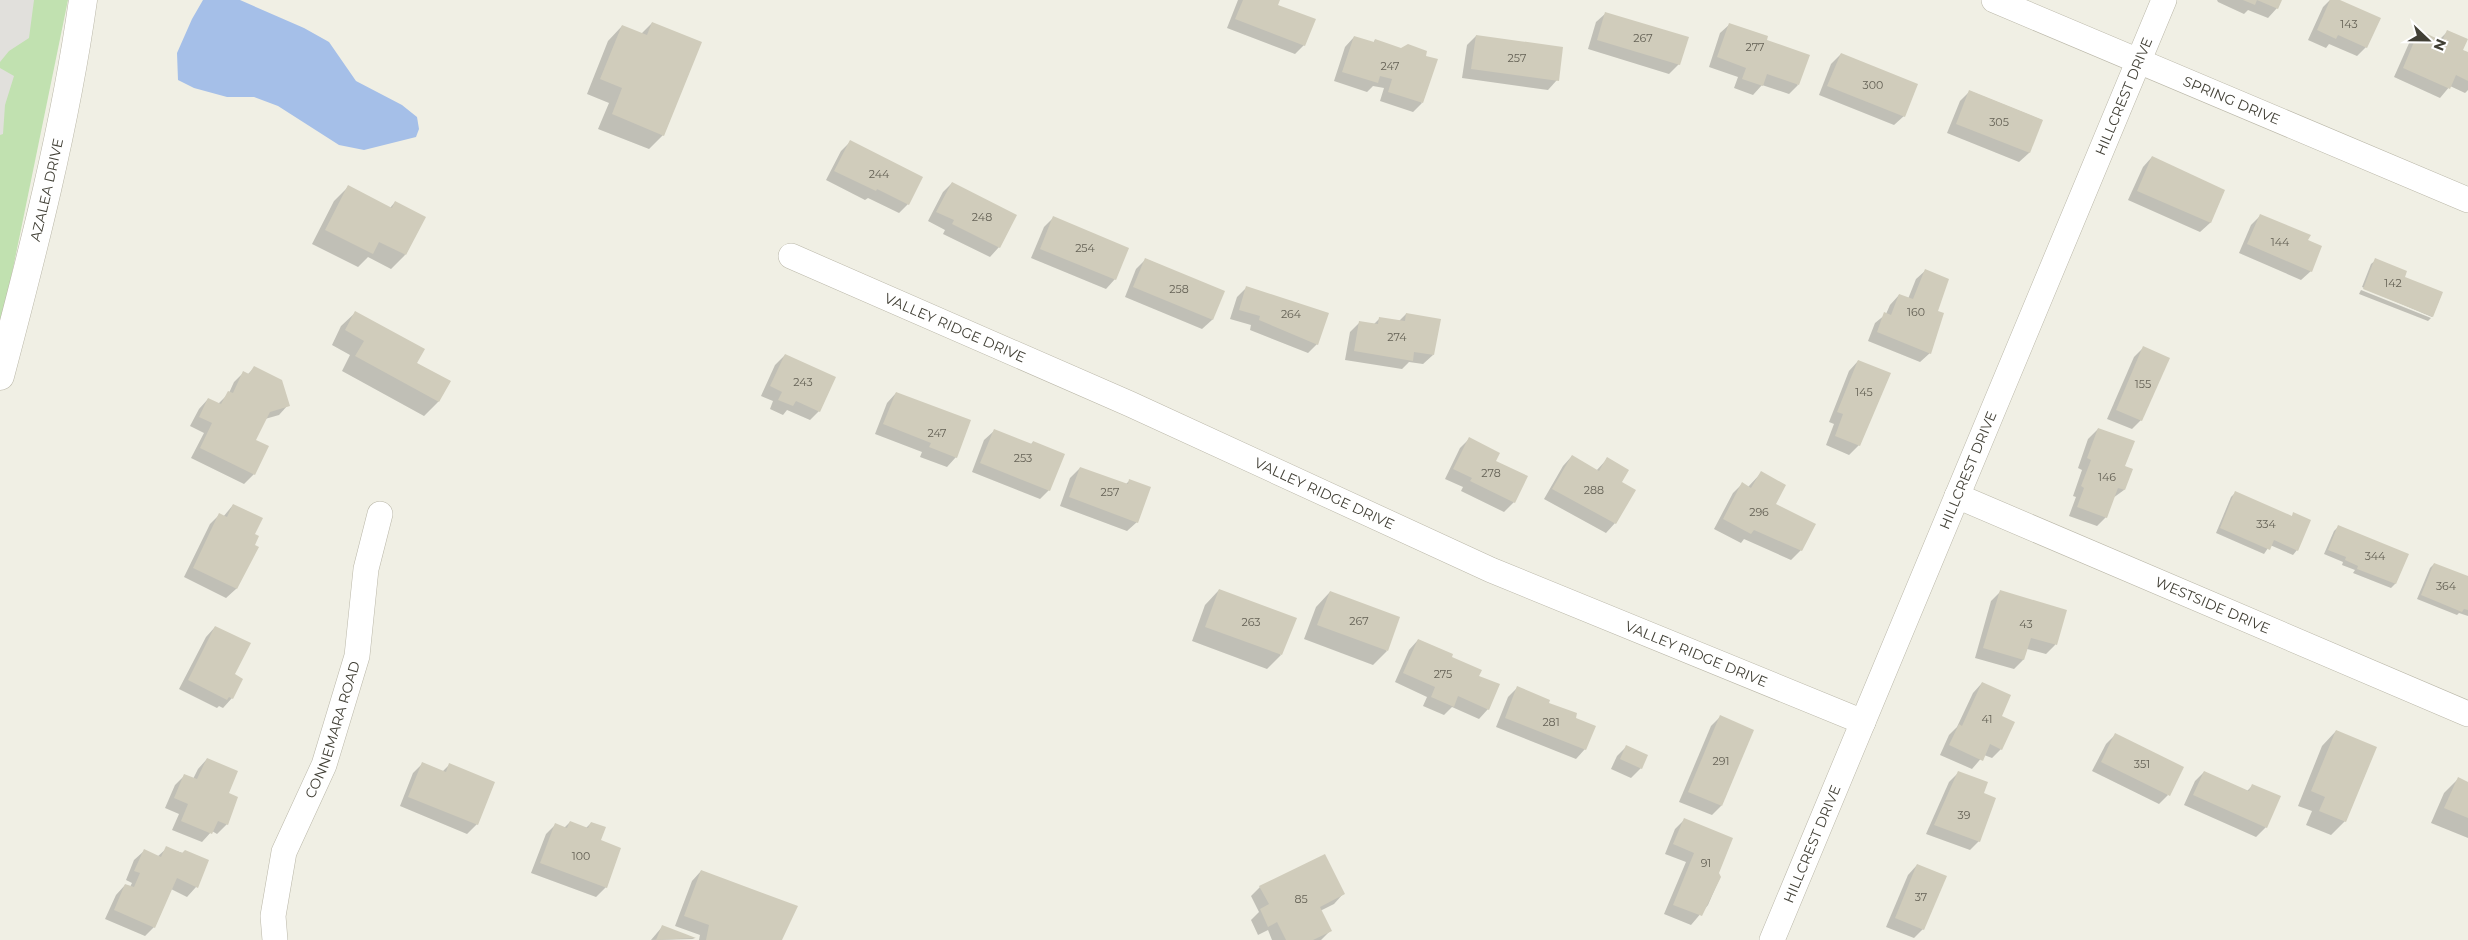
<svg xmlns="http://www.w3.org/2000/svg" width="2468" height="940" font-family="Montserrat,sans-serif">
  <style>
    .green { fill: #c1e1b0 }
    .parking { fill: #e1e0dc }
    .water { fill: #a5bfe8 }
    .shadow { fill: #0003 }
    .building { fill: #d0ccbb }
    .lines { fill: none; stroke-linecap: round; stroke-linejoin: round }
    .minor-casing { stroke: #bab7a8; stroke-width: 26 }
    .tertiary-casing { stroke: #bab7a8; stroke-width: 29 }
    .minor { stroke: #fff; stroke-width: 25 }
    .tertiary { stroke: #fff; stroke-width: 28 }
    .labels { text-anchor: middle; stroke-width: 5; stroke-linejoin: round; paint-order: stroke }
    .number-label { font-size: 11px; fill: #656256 }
    .street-label { font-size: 14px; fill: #413f35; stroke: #fff }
  </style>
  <rect width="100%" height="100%" fill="#f0efe4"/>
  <polygon class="green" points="0,0 68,0 0,332"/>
  <g class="parking">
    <polygon points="0,0 34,0 29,38 9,51 0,62"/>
    <polygon points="0,68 14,76 5,105 3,134 0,135"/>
  </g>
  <polygon class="water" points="203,0 240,0 304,28 329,42 356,81 402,105 417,117 419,129 416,137 364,150 339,145 278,106 254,97 227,97 194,88 178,80 177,53 192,19"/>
  <g class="shadow">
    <polygon points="1238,0 1278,0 1276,5 1304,45 1295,54 1227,28"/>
    <polygon points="2217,0 2281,0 2277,8 2268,18 2248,10 2244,14 2218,2"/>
    <polygon points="2330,0 2337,0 2366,47 2357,56 2329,44 2326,48 2308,40 2323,7"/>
    <polygon points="1606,13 1679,64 1669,74 1588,49 1596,22"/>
    <polygon points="652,23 663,135 649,149 598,129 609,103 587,94 608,41 622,26 641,34"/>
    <polygon points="1730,24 1766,41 1798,85 1789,94 1762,85 1753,95 1734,88 1738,77 1709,67 1720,33"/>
    <polygon points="2448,31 2462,50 2468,53 2468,90 2465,93 2450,86 2440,98 2394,77 2410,41 2419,32 2438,41"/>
    <polygon points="1476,36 1557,80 1548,90 1462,78 1467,45"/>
    <polygon points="1354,37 1373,43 1375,40 1422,103 1413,112 1380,101 1384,88 1373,86 1367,92 1334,81 1345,47"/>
    <polygon points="1841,54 1904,116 1894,125 1819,95 1831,64"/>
    <polygon points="1970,91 2042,120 2029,153 2019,162 1947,133 1960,101"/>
    <polygon points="850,142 908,204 899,213 868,198 865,200 826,180 841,151"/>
    <polygon points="2152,157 2224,191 2210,223 2200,232 2128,200 2143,167"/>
    <polygon points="952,183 999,247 990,257 943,234 945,230 928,221 943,192"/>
    <polygon points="348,187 390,208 395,202 405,255 391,269 368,257 358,267 312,244 334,201"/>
    <polygon points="2261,215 2307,241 2311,271 2301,280 2239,253 2251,225"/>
    <polygon points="1053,218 1115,279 1106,289 1031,258 1044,227"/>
    <polygon points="1146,259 1223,292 1212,320 1202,329 1125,297 1136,269"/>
    <polygon points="2376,260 2404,278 2442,293 2432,317 2362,287 2371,264"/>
    <polygon points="1926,270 1937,311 1930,353 1920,362 1868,341 1875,323 1886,314 1890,305 1899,295 1908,299 1916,279"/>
    <polygon points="1246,288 1317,344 1308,353 1250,330 1251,325 1230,319 1237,297"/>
    <polygon points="2361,290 2431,318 2428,321 2359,294"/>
    <polygon points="356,312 416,363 449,382 438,402 424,416 342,371 350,355 332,345 341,326"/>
    <polygon points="1406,314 1433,355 1423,364 1409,362 1402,369 1345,360 1350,332 1360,322 1374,324 1380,318 1399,321"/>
    <polygon points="2144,347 2141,420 2132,429 2107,419 2134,357"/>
    <polygon points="785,355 819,411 810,420 787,410 783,415 770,409 773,401 761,396 775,365"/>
    <polygon points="1858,361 1859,445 1849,455 1826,445 1834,424 1829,422 1849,371"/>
    <polygon points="254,368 288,405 279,415 265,419 254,440 254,474 244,484 191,458 204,433 190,426 199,409 208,399 218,404 229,393 234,382 243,373 247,375"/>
    <polygon points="896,393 956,457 947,467 920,457 922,452 875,434 887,403"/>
    <polygon points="2098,429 2124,467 2132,469 2124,490 2113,498 2106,517 2097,526 2069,516 2076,497 2073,496 2082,470 2078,468 2088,439"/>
    <polygon points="994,431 1030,445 1033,442 1049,490 1040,499 972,472 984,440"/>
    <polygon points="1469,439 1494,461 1514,502 1504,512 1461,491 1463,487 1445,479 1460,448"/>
    <polygon points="1572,456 1596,471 1607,459 1620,483 1615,523 1606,533 1544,499 1563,466"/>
    <polygon points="1080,468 1125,485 1130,480 1137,522 1127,531 1060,506 1070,478"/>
    <polygon points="1761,473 1775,505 1814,525 1801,550 1791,560 1744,539 1741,543 1714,529 1733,493 1742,484 1748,487"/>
    <polygon points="2235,493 2291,517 2294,514 2297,550 2293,555 2270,545 2264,554 2216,533 2231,497"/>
    <polygon points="233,505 254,535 253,546 257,548 236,589 226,598 184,577 210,524 219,515 223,517"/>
    <polygon points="2338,527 2407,555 2395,584 2391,588 2353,573 2355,570 2342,565 2343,562 2324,554 2334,531"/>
    <polygon points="2434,564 2468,578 2468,616 2459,613 2457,615 2417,599 2430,568"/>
    <polygon points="1219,590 1281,655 1267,669 1192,641 1205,605"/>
    <polygon points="1330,592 1387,651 1373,665 1304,639 1316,607"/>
    <polygon points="2000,592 2065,611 2055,645 2046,654 2027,649 2023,660 2014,669 1975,658 1991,601"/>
    <polygon points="215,627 234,675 232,698 223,708 219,706 217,708 179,689 206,637"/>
    <polygon points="1418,640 1478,677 1488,709 1479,719 1452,707 1444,715 1423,706 1427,697 1395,682 1409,650"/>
    <polygon points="1982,683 2000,717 2001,749 1992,758 1984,755 1972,769 1940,755 1949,735 1957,727 1973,693"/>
    <polygon points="1517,688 1574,719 1585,749 1576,759 1496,727 1508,697"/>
    <polygon points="1720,717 1721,806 1712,815 1679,802 1711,726"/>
    <polygon points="2336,731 2345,821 2331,835 2306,825 2312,811 2298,806 2322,746"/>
    <polygon points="2116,734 2168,795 2159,804 2092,771 2106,744"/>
    <polygon points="1626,747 1641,768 1631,778 1611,769 1617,756"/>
    <polygon points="207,759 227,794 227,824 217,834 212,831 202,842 172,830 179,814 165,808 175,785 185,775 193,779 198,769"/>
    <polygon points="422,764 442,772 449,765 477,824 467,834 400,806 413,773"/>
    <polygon points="2204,772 2247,791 2253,785 2266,827 2256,837 2184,805 2195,781"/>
    <polygon points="1958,773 1982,794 1979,841 1970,850 1926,834 1949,782"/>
    <polygon points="2458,779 2468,783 2468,838 2431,823 2444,793"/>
    <polygon points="1684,820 1720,877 1708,905 1691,925 1664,914 1686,862 1665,854 1675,829"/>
    <polygon points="570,822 586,828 591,823 599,841 606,887 596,897 531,873 546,834 555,825 564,828"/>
    <polygon points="167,848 208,861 196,887 187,897 171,889 154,927 145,936 105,919 116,895 125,885 130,887 132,883 126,880 134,860 144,851 157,857"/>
    <polygon points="1917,865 1923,929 1914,938 1886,927 1908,875"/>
    <polygon points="701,871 781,940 699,940 700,935 675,926 692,881"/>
    <polygon points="1260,887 1343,894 1334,904 1320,911 1330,931 1321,940 1272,940 1268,930 1258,935 1251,920 1259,912 1251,896"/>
    <polygon points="662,927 695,939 651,940"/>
  </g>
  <g class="building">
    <polygon points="1243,0 1280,0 1278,5 1316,19 1305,46 1235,19"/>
    <polygon points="2243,0 2282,0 2278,9 2257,0 2255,5"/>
    <polygon points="2330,0 2340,0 2381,18 2367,48 2338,35 2336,39 2317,30"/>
    <polygon points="1605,12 1689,37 1680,65 1597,40"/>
    <polygon points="652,22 702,42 664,136 612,114 622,88 600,79 622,25 647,35"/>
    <polygon points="1729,23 1768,36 1767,40 1810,55 1799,85 1767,74 1763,86 1742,79 1746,68 1717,57"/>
    <polygon points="2419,30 2442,41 2447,30 2468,39 2463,50 2468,52 2468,81 2456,75 2450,89 2403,68"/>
    <polygon points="1476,35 1563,47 1559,81 1471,69"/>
    <polygon points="1354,36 1374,42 1375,39 1401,48 1408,44 1427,51 1426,56 1438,59 1423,103 1388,92 1392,79 1380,76 1378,83 1342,72"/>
    <polygon points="1841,53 1918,84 1905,117 1827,86"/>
    <polygon points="1969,90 2043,120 2030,153 1956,124"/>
    <polygon points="850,140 923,177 909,205 877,189 876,191 834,171"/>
    <polygon points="2152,156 2225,190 2211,223 2137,191"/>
    <polygon points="952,182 1017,215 1000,248 952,224 954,220 936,212"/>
    <polygon points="348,185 392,208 395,201 426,217 406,255 379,242 373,254 325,230"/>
    <polygon points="2260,214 2311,235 2308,240 2322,246 2312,272 2247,244"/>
    <polygon points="1053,216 1129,248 1116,280 1040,249"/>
    <polygon points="1145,258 1225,291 1213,320 1133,287"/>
    <polygon points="2375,258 2407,271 2405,277 2443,292 2433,317 2363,289"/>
    <polygon points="1925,269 1949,279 1938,311 1944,313 1931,354 1877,332 1884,312 1891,315 1899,294 1913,299"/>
    <polygon points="1246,286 1329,313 1318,345 1259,320 1260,316 1239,310"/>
    <polygon points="355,311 425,349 417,363 451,381 439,402 355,356 364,341 345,330"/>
    <polygon points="1406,313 1441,319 1434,355 1414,352 1413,361 1354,351 1359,321 1378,324 1379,317 1405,321"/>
    <polygon points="2143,346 2170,358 2142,421 2116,410"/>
    <polygon points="785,354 836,377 820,412 796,401 793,406 778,400 782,392 770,386"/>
    <polygon points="1858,360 1891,373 1860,446 1835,436 1843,414 1837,412"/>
    <polygon points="254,366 282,380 290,406 270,412 256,440 269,446 255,475 200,448 212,423 199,417 208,398 221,404 228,391 233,393 243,371 249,374"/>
    <polygon points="896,392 971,420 957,458 929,447 931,443 883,424"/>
    <polygon points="2098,428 2135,441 2125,466 2133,469 2125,490 2118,488 2107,518 2077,507 2084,488 2081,486 2091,460 2087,458"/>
    <polygon points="994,429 1032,444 1033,441 1065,454 1050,491 980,463"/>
    <polygon points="1469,437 1500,453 1496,461 1528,476 1515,503 1470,481 1472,478 1453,469"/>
    <polygon points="1572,455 1599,471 1607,457 1629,470 1622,482 1636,490 1616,524 1552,489"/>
    <polygon points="1080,467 1128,484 1129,479 1151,487 1138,523 1069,497"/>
    <polygon points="1761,471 1786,485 1776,504 1816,524 1802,551 1754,530 1751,534 1723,519 1742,482 1751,488"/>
    <polygon points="2235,491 2292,516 2293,512 2311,520 2298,551 2274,540 2270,550 2220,528"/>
    <polygon points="233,504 263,518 255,534 259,536 255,545 259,547 237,589 193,568 219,513 227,517"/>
    <polygon points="2338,525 2409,554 2396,584 2357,569 2358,566 2345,560 2346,557 2328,550"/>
    <polygon points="2434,563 2468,576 2468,610 2464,609 2462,612 2421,595"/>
    <polygon points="1219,589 1297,618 1282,655 1205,627"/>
    <polygon points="2000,590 2067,610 2057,645 2031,638 2024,660 1983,648"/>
    <polygon points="1330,591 1400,617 1388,651 1317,625"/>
    <polygon points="215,626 251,643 235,674 243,679 233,699 229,697 227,700 188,680"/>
    <polygon points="1418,639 1453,654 1452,657 1482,670 1479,676 1500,684 1489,710 1458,696 1454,707 1431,697 1435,687 1403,673"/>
    <polygon points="1982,682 2011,695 2002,716 2015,722 2002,750 1990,744 1983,761 1949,745 1959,724 1962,726"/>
    <polygon points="1517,686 1550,700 1549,703 1577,713 1576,718 1596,726 1586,750 1505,718"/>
    <polygon points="1720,715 1754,730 1722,806 1688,792"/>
    <polygon points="2336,730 2377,747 2346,822 2319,811 2325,797 2311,791"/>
    <polygon points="2115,733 2184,767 2170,796 2101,762"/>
    <polygon points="1626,745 1648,755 1642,769 1620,759"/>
    <polygon points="207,758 238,771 229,793 238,797 228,825 218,821 212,834 181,821 188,804 174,798 184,774 197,779"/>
    <polygon points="422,762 446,772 449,763 495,782 478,825 408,797"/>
    <polygon points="1958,771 1988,782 1984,793 1996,798 1980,842 1934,825"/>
    <polygon points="2204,771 2249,791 2252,784 2281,796 2267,828 2193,795"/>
    <polygon points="2458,777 2468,782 2468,818 2444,808"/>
    <polygon points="1684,818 1733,838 1719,873 1721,877 1702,916 1673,905 1694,853 1673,844"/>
    <polygon points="570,821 588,828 591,822 606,827 601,840 621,848 607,888 540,863 555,823 567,828"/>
    <polygon points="166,846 182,853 185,850 209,860 198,888 177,878 155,928 114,910 125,884 134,887 140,873 134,871 144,849 161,857"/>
    <polygon points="1325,854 1345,894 1320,907 1332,931 1313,940 1286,940 1277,922 1268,927 1260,909 1269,904 1259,886"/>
    <polygon points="1917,864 1947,876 1924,930 1895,918"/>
    <polygon points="701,870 798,906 782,940 706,940 709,925 684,916"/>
    <polygon points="662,925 696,938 656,940"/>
  </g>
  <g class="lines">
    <defs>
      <g id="minor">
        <path id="s1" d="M 1994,0 L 2468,200"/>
        <path id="s2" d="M 791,256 L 1130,404 L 1491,570 L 1863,722"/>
        <path id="s3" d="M 1957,496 L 2468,714"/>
        <path id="s4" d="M 275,940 L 273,916 L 284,852 L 324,765 L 357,656 L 366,569 L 380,514"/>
        <path id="s5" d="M 1772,940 L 2164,0"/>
      </g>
      <g id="tertiary">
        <path id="s6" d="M 0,376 C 33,251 65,128 83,0"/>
      </g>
    </defs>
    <use href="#minor" class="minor-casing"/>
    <use href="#tertiary" class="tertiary-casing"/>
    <use href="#minor" class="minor"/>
    <use href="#tertiary" class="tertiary"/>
  </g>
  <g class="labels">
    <g class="number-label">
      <text x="2349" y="28">143</text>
      <text x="1643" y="42">267</text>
      <text x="1755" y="51">277</text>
      <text x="1517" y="62">257</text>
      <text x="1390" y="70">247</text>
      <text x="1873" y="89">300</text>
      <text x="1999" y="126">305</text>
      <text x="879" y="178">244</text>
      <text x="982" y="221">248</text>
      <text x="2280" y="246">144</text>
      <text x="1085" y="252">254</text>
      <text x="2393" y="287">142</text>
      <text x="1179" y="293">258</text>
      <text x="1916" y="316">160</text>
      <text x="1291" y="318">264</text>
      <text x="1397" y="341">274</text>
      <text x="803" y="386">243</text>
      <text x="2143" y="388">155</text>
      <text x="1864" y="396">145</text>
      <text x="937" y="437">247</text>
      <text x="1023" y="462">253</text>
      <text x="1491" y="477">278</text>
      <text x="2107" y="481">146</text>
      <text x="1594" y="494">288</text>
      <text x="1110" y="496">257</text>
      <text x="1759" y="516">296</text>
      <text x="2266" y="528">334</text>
      <text x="2375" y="560">344</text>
      <text x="2446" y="590">364</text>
      <text x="1359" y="625">267</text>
      <text x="1251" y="626">263</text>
      <text x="2026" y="628">43</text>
      <text x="1443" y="678">275</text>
      <text x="1987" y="723">41</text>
      <text x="1551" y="726">281</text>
      <text x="1721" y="765">291</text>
      <text x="2142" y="768">351</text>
      <text x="1964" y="819">39</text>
      <text x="581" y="860">100</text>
      <text x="1706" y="867">91</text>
      <text x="1921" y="901">37</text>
      <text x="1301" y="903">85</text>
    </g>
    <g class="street-label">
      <text dy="5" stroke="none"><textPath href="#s5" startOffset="914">HILLCREST DRIVE</textPath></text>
      <text dy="5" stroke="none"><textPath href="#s1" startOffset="258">SPRING DRIVE</textPath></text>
      <text dy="5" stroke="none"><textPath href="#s6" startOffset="192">AZALEA DRIVE</textPath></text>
      <text dy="5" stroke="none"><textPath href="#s2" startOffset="179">VALLEY RIDGE DRIVE</textPath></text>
      <text dy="5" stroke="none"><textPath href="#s5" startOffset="509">HILLCREST DRIVE</textPath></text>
      <text dy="5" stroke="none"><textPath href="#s2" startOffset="584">VALLEY RIDGE DRIVE</textPath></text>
      <text dy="5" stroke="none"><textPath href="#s3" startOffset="278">WESTSIDE DRIVE</textPath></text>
      <text dy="5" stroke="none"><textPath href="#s2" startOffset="989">VALLEY RIDGE DRIVE</textPath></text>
      <text dy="5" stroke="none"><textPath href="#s4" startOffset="221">CONNEMARA ROAD</textPath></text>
      <text dy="5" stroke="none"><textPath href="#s5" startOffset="104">HILLCREST DRIVE</textPath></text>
    </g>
  </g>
  <g transform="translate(2428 40) rotate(112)" stroke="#ffffff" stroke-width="4" paint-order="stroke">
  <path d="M0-4L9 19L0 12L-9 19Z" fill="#413f35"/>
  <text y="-8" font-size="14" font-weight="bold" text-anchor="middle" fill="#413f35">N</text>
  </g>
</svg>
